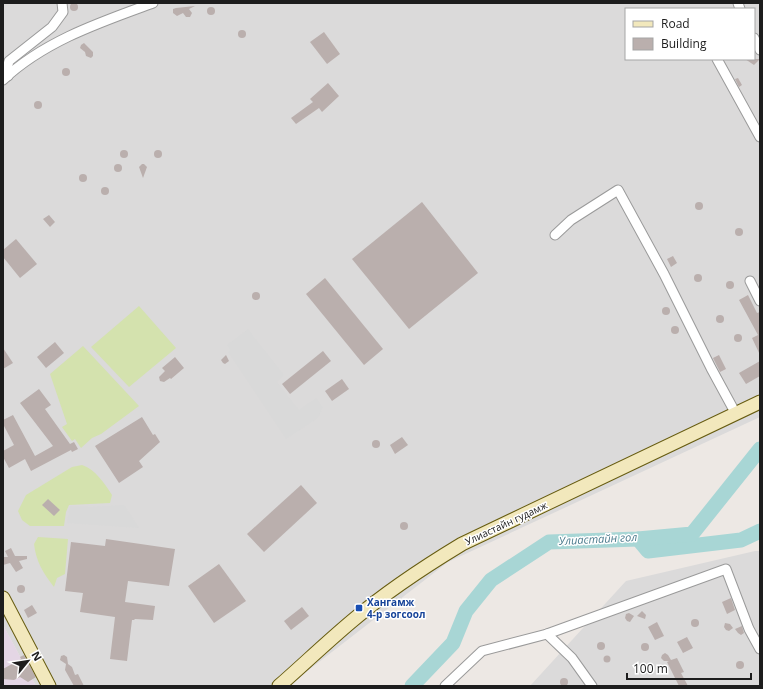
<svg xmlns="http://www.w3.org/2000/svg" width="763" height="689" font-family="'Open Sans',sans-serif">
  <style>
    .residential { fill: #dbdada; fill-rule: evenodd }
    .industrial { fill: #e4d6e5 }
    .grass { fill: #d4e2ae }
    .parking { fill: #d9d9d9 }
    .lines { fill: none; stroke-linecap: round; stroke-linejoin: round }
    .river { stroke: #a8d6d5; stroke-width: 15 }
    .building { fill: #baafad }
    .street-casing { stroke: #9a9a9a; stroke-width: 11 }
    .secondary-casing { stroke: #675c10; stroke-width: 15 }
    .street { stroke: #fff; stroke-width: 9 }
    .secondary { stroke: #f2e8bc; stroke-width: 13 }
    .transit-dot { fill: #1a4fb4; stroke: #fff; stroke-width: 1.5 }
    .labels { text-anchor: middle; stroke-width: 3; stroke-linejoin: round; paint-order: stroke }
    .street-label { font-size: 10px; fill: #1d1d1d; stroke: #fff }
    .transit-label { font-size: 10px; font-weight: bold; fill: #164399; stroke: #fff; text-anchor: start }
    .water-label { font-size: 11px; font-style: italic; fill: #4a7a8c; stroke: #fff }
  </style>
  <rect width="100%" height="100%" fill="#ede8e4"/>
  <g class="residential">
    <path d="M 3,3 L 760,3 L 760,417 L 448,562 L 288,686 L 36,686 L 3,625 ZM 626,9 L 754,9 L 754,59 L 626,59 Z"/>
    <polygon points="755,551 760,551 760,686 530,686 626,581"/>
  </g>
  <polygon class="industrial" points="3,625 36,686 3,686"/>
  <g class="grass">
    <polygon points="139,306 176,348 129,387 91,347"/>
    <polygon points="83,346 139,406 101,434 92,438 81,448 75,439 72,441 62,427 67,424 50,374"/>
    <path d="M 82,465 C 95,469 105,484 112,495 L 110,503 L 69,505 L 66,512 L 64,526 L 30,526 L 22,520 L 18,511 L 26,495 L 72,467 Z"/>
    <path d="M 38,537 L 68,539 L 65,574 L 57,578 L 54,587 C 43,573 36,561 34,544 Z"/>
  </g>
  <g class="parking">
    <polygon points="248,329 284,375 277,382 299,410 316,398 323,407 318,418 286,439 228,352 230,350 227,345"/>
    <polygon points="124,505 139,528 67,523 70,506 89,507"/>
  </g>
  <g class="lines">
    <g class="river">
      <polyline points="638,539 648,551 741,540 760,531"/>
      <polyline points="412,686 453,643 466,611 491,580 549,542 638,539 692,534 760,449"/>
    </g>
  </g>
  <g class="building">
    <circle cx="74" cy="7" r="4"/>
    <polygon points="195,6 189,9 192,13 190,17 186,17 183,13 177,16 173,13 173,9 176,8"/>
    <circle cx="211" cy="11" r="4"/>
    <circle cx="242" cy="34" r="4"/>
    <polygon points="324,32 340,54 327,64 310,42"/>
    <polygon points="84,43 93,52 93,56 91,58 86,56 85,52 80,48 81,45"/>
    <polygon points="745,59 760,59 754,65"/>
    <circle cx="66" cy="72" r="4"/>
    <polygon points="738,78 742,85 739,87 735,79"/>
    <polygon points="328,83 339,96 322,112 319,108 296,124 291,118 313,102 310,99"/>
    <circle cx="38" cy="105" r="4"/>
    <circle cx="124" cy="154" r="4"/>
    <circle cx="158" cy="154" r="4"/>
    <polygon points="142,164 144,164 147,167 143,178 139,167"/>
    <circle cx="118" cy="168" r="4"/>
    <circle cx="83" cy="178" r="4"/>
    <circle cx="105" cy="191" r="4"/>
    <polygon points="422,202 478,273 409,329 352,259"/>
    <circle cx="699" cy="206" r="4"/>
    <polygon points="49,215 55,222 50,227 43,219"/>
    <circle cx="739" cy="232" r="4"/>
    <polygon points="16,239 37,264 20,278 3,257 3,250"/>
    <polygon points="673,256 677,263 671,267 667,259"/>
    <circle cx="698" cy="278" r="4"/>
    <polygon points="325,278 383,349 364,365 306,294"/>
    <circle cx="730" cy="285" r="4"/>
    <circle cx="256" cy="296" r="4"/>
    <polygon points="748,295 757,313 760,312 760,355 752,338 758,335 739,300"/>
    <circle cx="666" cy="311" r="4"/>
    <circle cx="720" cy="319" r="4"/>
    <circle cx="675" cy="330" r="4"/>
    <circle cx="738" cy="338" r="4"/>
    <polygon points="55,342 64,353 46,368 37,357"/>
    <polygon points="3,348 13,363 3,369"/>
    <polygon points="323,351 331,361 290,394 282,384"/>
    <polygon points="226,355 229,361 225,364 223,363 221,360"/>
    <polygon points="719,355 726,369 720,372 713,358"/>
    <polygon points="175,357 184,368 171,379 170,378 164,382 160,381 159,377 165,371 162,368"/>
    <polygon points="760,361 760,376 746,384 739,373"/>
    <polygon points="342,379 349,389 332,401 325,391"/>
    <polygon points="39,389 51,405 45,409 70,444 74,442 78,449 72,452 71,450 31,471 25,459 9,468 3,457 3,451 14,445 3,424 3,420 13,415 35,456 53,446 20,403"/>
    <polygon points="142,417 153,435 155,434 160,442 139,461 143,467 119,483 95,446"/>
    <polygon points="402,437 408,445 395,454 390,445"/>
    <circle cx="376" cy="444" r="4"/>
    <polygon points="301,485 317,503 264,552 247,534"/>
    <polygon points="48,499 60,510 54,516 42,505"/>
    <circle cx="404" cy="526" r="4"/>
    <polygon points="106,539 175,549 169,586 128,581 125,602 155,606 153,620 135,619 134,620 132,620 127,661 110,659 115,617 80,612 83,593 65,591 71,542 105,546"/>
    <polygon points="11,548 15,556 27,556 27,559 19,561 23,568 16,572 10,563 3,565 3,557 8,557 5,551"/>
    <polygon points="219,564 246,601 214,623 188,586"/>
    <circle cx="21" cy="589" r="4"/>
    <polygon points="731,598 735,610 727,614 722,602"/>
    <polygon points="32,605 37,613 28,618 24,610"/>
    <polygon points="302,607 309,616 291,630 284,621"/>
    <polygon points="642,611 646,615 645,619 637,616"/>
    <polygon points="629,613 634,616 630,622 627,621 625,618 626,614"/>
    <circle cx="695" cy="623" r="4"/>
    <polygon points="657,622 664,636 655,640 648,627"/>
    <polygon points="725,623 730,624 733,628 729,631 726,630 724,627"/>
    <polygon points="742,626 744,633 741,635 738,633 735,629"/>
    <polygon points="687,637 693,648 683,653 677,642"/>
    <circle cx="601" cy="646" r="4"/>
    <circle cx="645" cy="647" r="4"/>
    <polygon points="665,653 668,655 671,660 677,658 684,672 681,673 688,686 679,686 667,662 669,661 664,661 661,658 662,655"/>
    <polygon points="24,655 36,677 28,682 20,677 14,680 3,679 3,669 21,659 20,657"/>
    <polygon points="64,655 67,657 68,664 72,667 75,675 78,674 84,686 74,686 65,670 66,664 60,660 61,656"/>
    <circle cx="607" cy="659" r="3.5"/>
    <circle cx="740" cy="665" r="4"/>
    <circle cx="564" cy="682" r="4"/>
  </g>
  <g class="lines">
    <defs>
      <g id="street">
        <polyline points="738,3 740,9"/>
        <polyline points="754,38 760,50"/>
        <polyline points="717,59 760,137"/>
        <polyline points="8,76 6,72 9,61 52,27 63,12 62,3"/>
        <path d="M 3,80 C 44,41 101,22 153,3"/>
        <polyline points="555,235 571,220 618,190 664,274 711,368 736,414"/>
        <polyline points="750,281 760,301"/>
        <polyline points="547,634 572,658 592,686"/>
        <polyline points="445,686 482,651 547,634 726,569 749,629 760,649"/>
      </g>
      <g id="secondary">
        <polyline points="3,598 49,686"/>
        <path d="M 279,686 C 304,664 327,642 352,621 C 386,592 424,567 462,544 L 760,402"/>
      </g>
    </defs>
    <use href="#street" class="street-casing"/>
    <use href="#secondary" class="secondary-casing"/>
    <use href="#street" class="street"/>
    <use href="#secondary" class="secondary"/>
  </g>
  <rect class="transit-dot" x="355" y="604" width="8" height="8" rx="2"/>
  <g class="labels">
    <g class="street-label">
      <text transform="translate(506 523) rotate(-25)" y="4">Улиастайн гудамж</text>
    </g>
    <g class="transit-label">
      <text x="367" y="606">Хангамж<tspan x="367" dy="12">4-р зогсоол</tspan></text>
    </g>
    <g class="water-label">
      <text transform="translate(598 539) rotate(-3)" y="4">Улиастайн гол</text>
    </g>
  </g>
  <rect width="763" height="689" fill="none" stroke="#1d1d1d" stroke-width="8"/>
  <rect x="625" y="8" width="130" height="52" fill="#ffffff" stroke="#a5a5a5"/>
  <rect x="633" y="21" width="20" height="6" fill="#f2e8bc" stroke="#a5a5a5"/>
  <text x="661" y="28" font-size="12" fill="#1d1d1d">Road</text>
  <rect x="633" y="38" width="20" height="12" fill="#baafad" stroke="#a5a5a5"/>
  <text x="661" y="48" font-size="12" fill="#1d1d1d">Building</text>
  <g transform="translate(28 661) rotate(60)" stroke="#ffffff" stroke-width="3" paint-order="stroke">
  <path d="M0-3L7 15L0 10L-7 15Z" fill="#1d1d1d"/>
  <text y="-6" font-size="11" font-weight="bold" text-anchor="middle" fill="#1d1d1d">N</text>
  </g>
  <path d="M627 673v6h124v-6" fill="none" stroke="#1d1d1d" stroke-width="2"/>
  <text x="633" y="673" font-size="12" fill="#1d1d1d" stroke="#ffffff" stroke-width="3" paint-order="stroke">100 m</text>
</svg>
